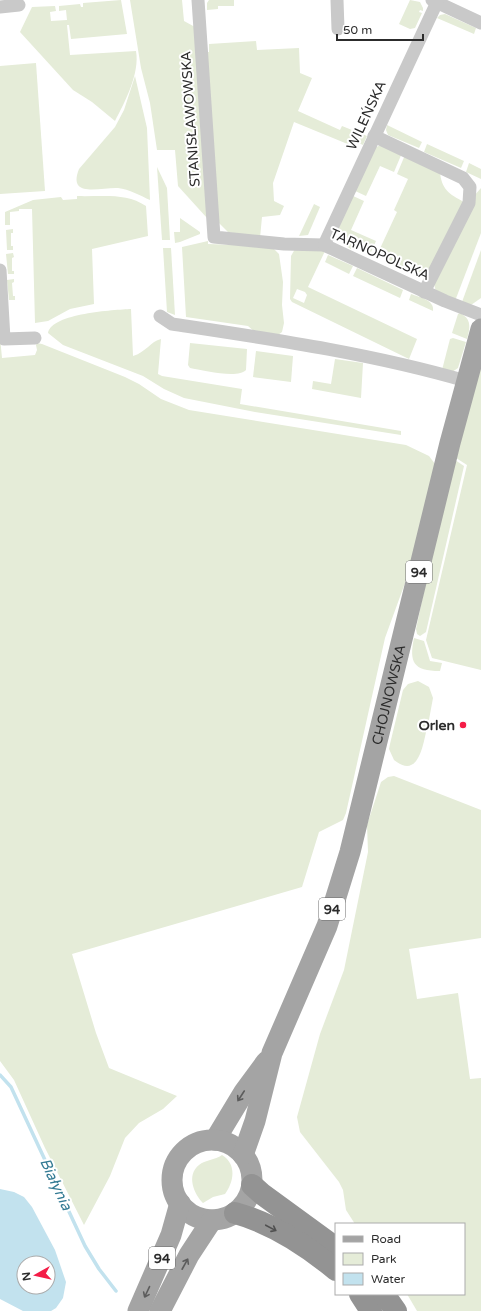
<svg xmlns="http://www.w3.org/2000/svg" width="481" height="1311" font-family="'Varela Round',sans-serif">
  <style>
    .green { fill: #e5ecd8; fill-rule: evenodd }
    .water { fill: #c2e2ee; fill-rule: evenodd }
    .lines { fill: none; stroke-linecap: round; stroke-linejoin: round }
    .stream { stroke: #c2e2ee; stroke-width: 3.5 }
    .minor { stroke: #c9c9c9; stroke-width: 13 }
    .primary { stroke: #a4a4a4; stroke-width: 21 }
    .motorway { stroke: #939393; stroke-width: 22 }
    .oneway { stroke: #5c5c5c }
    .oneway2 { stroke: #505050 }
    .poi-dot { fill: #f41d47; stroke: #fff; stroke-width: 1.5 }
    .labels { text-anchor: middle; stroke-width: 4; stroke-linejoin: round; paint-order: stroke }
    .shield { fill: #fff; stroke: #6b6b6b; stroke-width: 1 }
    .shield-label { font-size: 13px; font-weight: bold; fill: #2c2c2c }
    .street-label { font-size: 14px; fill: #2c2c2c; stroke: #fff }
    .poi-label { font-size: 14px; font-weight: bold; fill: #2c2c2c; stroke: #fff; text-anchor: end }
    .water-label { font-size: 15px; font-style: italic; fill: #347b94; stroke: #fff }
  </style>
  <rect width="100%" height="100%" fill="#fff"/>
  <g class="green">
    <path d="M 121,0 L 127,34 L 71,39 L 69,25 L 67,25 L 70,55 L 136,51 C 140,73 125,102 115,121 L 92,102 L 73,90 L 20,32 L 32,7 L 55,6 L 56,11 L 50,12 L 51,21 L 67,20 L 66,10 L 59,11 L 59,6 L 80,4 L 81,7 L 83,7 L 83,3 Z"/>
    <polygon points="130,0 182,0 184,21 195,27 207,218 178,186 175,150 157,150 150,103 141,68"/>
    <polygon points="209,0 234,0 234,6 218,6 218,9 207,10 207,3"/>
    <polygon points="410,0 420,2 423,8 423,11 420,10 419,12 422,13 415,28 410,29 399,24"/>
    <polygon points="445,14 476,28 474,34 437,18 440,15"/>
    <polygon points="256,41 257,50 299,48 300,73 312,78 298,111 340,130 342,126 367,136 363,145 352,140 350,145 294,122 273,183 274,201 284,206 280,215 262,217 260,238 228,232 218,222 205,52 209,52 209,44"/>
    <polygon points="36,63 45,191 0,194 0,66"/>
    <path d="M 135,76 L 147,128 L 150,200 C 141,196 129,189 118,188 C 102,187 67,199 79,169 L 115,127 L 124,110 Z"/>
    <polygon points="387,125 422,142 419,148 388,135 386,130"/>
    <polygon points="427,144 464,161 461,168 424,152"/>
    <polygon points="381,145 402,153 394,172 380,166 366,196 353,190 374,148"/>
    <path d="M 405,155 L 440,171 C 441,189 449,194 464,202 L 428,278 L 377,255 L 397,212 L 394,210 L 408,179 L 397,174 Z"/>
    <polygon points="469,163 481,169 481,179 466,172"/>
    <polygon points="157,167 167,188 170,240 162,240"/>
    <polygon points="481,188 481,233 455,301 436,292 434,284 474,196"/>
    <path d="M 351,195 L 364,201 L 351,230 L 376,241 L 371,252 L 354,244 L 351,249 C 327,237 344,213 351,195 Z"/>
    <path d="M 77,196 C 101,197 126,192 146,206 L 148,236 L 92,249 L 94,304 L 70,309 L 48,321 L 35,323 L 32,209 L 19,209 L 19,211 L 10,212 L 10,225 L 5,225 L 5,212 L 33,200 L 61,197 L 63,200 L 77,199 Z"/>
    <polygon points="314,204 320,207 308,235 299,236"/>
    <polygon points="180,218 200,232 200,234 180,242 175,243 174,232 180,232"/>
    <polygon points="13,229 13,233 11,233 11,246 13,246 13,250 7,250 6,230"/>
    <polygon points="208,241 208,244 262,246 274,249 279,254 283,282 282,305 284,323 282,332 278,335 257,334 248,326 186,317 182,247"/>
    <polygon points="163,248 171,248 175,315 167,312"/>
    <path d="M 295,249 L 325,251 L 308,287 L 417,339 L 409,359 L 292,302 L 290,299 L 291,256 ZM 297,289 L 305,292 L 307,295 L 304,303 L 293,298 Z"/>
    <polygon points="481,250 481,298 471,305 462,302"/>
    <polygon points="13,253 14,257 12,258 12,271 14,271 14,274 8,274 6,254"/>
    <polygon points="328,255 353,266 349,274 325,262"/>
    <polygon points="357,268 403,290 400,298 353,276"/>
    <polygon points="14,279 14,282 12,283 13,296 15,296 15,300 9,300 7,280"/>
    <path d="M 411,294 C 419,297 435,300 433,311 L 409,300 Z"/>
    <path d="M 131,309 L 133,356 C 145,353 151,341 161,339 L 158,374 L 162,376 L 242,389 L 240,404 L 401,431 L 401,435 L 255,412 L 184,398 L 164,389 L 143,376 L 63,345 L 48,333 C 52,313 114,310 131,309 Z"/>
    <path d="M 460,313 C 472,319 470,328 467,339 L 452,333 L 458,314 Z"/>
    <polygon points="0,337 2,358 35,355 37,350 36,345 37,343 42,344 125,377 139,384 161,399 189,410 406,445 429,456 435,464 413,561 385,638 346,813 343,820 319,832 302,887 72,954 96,1033 109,1068 177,1096 163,1109 139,1123 125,1138 110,1176 84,1225 45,1148 14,1080 0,1061"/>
    <polygon points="453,338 466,342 458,368 452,372 442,370 450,339"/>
    <path d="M 190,343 L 247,349 L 246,370 C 238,379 202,370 190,368 L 188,365 Z"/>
    <polygon points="256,351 293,356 291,382 253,377"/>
    <polygon points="481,354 481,670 432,658 426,640 467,465 453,456"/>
    <polygon points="335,359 363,363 361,398 312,389 313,381 331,384"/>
    <polygon points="452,458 464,466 426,632 420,636 417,634 416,629"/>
    <path d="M 414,638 L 424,641 L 430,661 L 442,663 L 440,671 C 413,671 409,662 414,638 Z"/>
    <path d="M 418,681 L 429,687 L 433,698 L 428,725 L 426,724 L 425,727 L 427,728 C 423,744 419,780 394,760 L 389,749 L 390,744 L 403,690 L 408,684 Z"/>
    <polygon points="394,776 481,810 481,938 409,949 417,999 458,993 470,1079 481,1078 481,1311 417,1311 407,1294 464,1294 464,1224 355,1224 346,1210 343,1190 339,1182 300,1132 297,1117 320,1034 344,970 368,852 367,825 381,782 388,777"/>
    <path d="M 222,1155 C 237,1164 234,1182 225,1194 L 213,1197 L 203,1203 C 194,1194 186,1175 199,1165 C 205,1160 215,1160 222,1155 Z"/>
  </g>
  <path class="water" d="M 0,1189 L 14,1192 L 24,1197 L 32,1207 L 55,1250 L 66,1282 L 63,1298 L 56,1308 L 51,1311 L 23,1311 L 0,1299 ZM 24,1263 L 48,1263 L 48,1287 L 24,1287 Z"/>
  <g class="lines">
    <polyline class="stream" points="0,1075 11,1087 85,1246 99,1269 116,1291"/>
    <g class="minor">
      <polyline points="198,0 214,237 284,244 324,245 445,301 481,315"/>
      <polyline points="337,0 338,29"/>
      <polyline points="432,0 481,23"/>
      <polyline points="0,7 19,5"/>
      <polyline points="374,136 463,178 470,187 469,203 424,292"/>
      <polyline points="324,245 438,0"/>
      <polyline points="0,270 4,339 35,338"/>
      <path d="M 160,316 L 172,324 C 271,339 369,353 466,381"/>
    </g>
    <g class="primary">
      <polyline points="215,1140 244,1092 266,1062"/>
      <circle cx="212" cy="1180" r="40"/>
      <path id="s1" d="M 243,1155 L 255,1121 L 272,1053 L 327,926 L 350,852 L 450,443 L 481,329"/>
      <polyline points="138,1311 171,1235 180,1203"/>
      <polyline points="160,1311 189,1255 212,1220"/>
    </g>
    <g class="motorway">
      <polyline points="252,1185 262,1194 336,1248"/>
      <path d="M 235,1213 C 271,1223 307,1246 336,1270"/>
      <polyline points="360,1294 371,1311"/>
      <polyline points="384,1294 396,1311"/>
    </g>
  </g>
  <defs><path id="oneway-shaft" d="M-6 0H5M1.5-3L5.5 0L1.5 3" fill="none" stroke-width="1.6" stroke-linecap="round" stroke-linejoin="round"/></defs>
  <g class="oneway">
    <use href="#oneway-shaft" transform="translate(241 1096) rotate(123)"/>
    <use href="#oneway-shaft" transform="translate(185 1264) rotate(-61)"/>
    <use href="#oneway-shaft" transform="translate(147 1292) rotate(115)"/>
  </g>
  <use class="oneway2" href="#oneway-shaft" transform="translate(271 1228) rotate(28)"/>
  <circle class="poi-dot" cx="463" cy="725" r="4"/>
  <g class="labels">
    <g class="shield">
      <rect x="406" y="561" width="26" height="22" rx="3"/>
      <rect x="319" y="898" width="26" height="22" rx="3"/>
      <rect x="149" y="1247" width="26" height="22" rx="3"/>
    </g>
    <g class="shield-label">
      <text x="419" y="577">94</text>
      <text x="332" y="914">94</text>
      <text x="162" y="1263">94</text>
    </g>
    <g class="street-label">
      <text transform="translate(366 115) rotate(-65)" y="5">WILEŃSKA</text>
      <text transform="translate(190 119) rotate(-94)" y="5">STANISŁAWOWSKA</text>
      <text transform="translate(380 254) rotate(24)" y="5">TARNOPOLSKA</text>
      <text dy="5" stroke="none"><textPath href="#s1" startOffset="484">CHOJNOWSKA</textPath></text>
    </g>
    <g class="poi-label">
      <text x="455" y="730">Orlen</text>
    </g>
    <g class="water-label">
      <text transform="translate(56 1184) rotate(65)" y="5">Białynia</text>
    </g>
  </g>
  <rect x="335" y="1223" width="130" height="72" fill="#ffffff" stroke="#ababab"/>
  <rect x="343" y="1236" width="20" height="6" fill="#a4a4a4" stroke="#ababab"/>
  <text x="371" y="1243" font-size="12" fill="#2c2c2c">Road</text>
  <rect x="343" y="1253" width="20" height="12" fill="#e5ecd8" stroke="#ababab"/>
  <text x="371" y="1263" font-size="12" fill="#2c2c2c">Park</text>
  <rect x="343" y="1273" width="20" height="12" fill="#c2e2ee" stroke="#ababab"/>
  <text x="371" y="1283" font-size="12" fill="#2c2c2c">Water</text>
  <g transform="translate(36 1275) rotate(262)"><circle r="19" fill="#ffffff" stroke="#ababab"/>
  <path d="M0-3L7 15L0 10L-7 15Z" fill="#f41d47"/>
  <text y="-6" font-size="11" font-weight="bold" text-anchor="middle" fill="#2c2c2c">N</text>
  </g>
  <path d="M337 34v6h86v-6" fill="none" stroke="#2c2c2c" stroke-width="2"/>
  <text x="343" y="34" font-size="12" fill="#2c2c2c" stroke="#ffffff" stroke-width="3" paint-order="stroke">50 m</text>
</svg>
